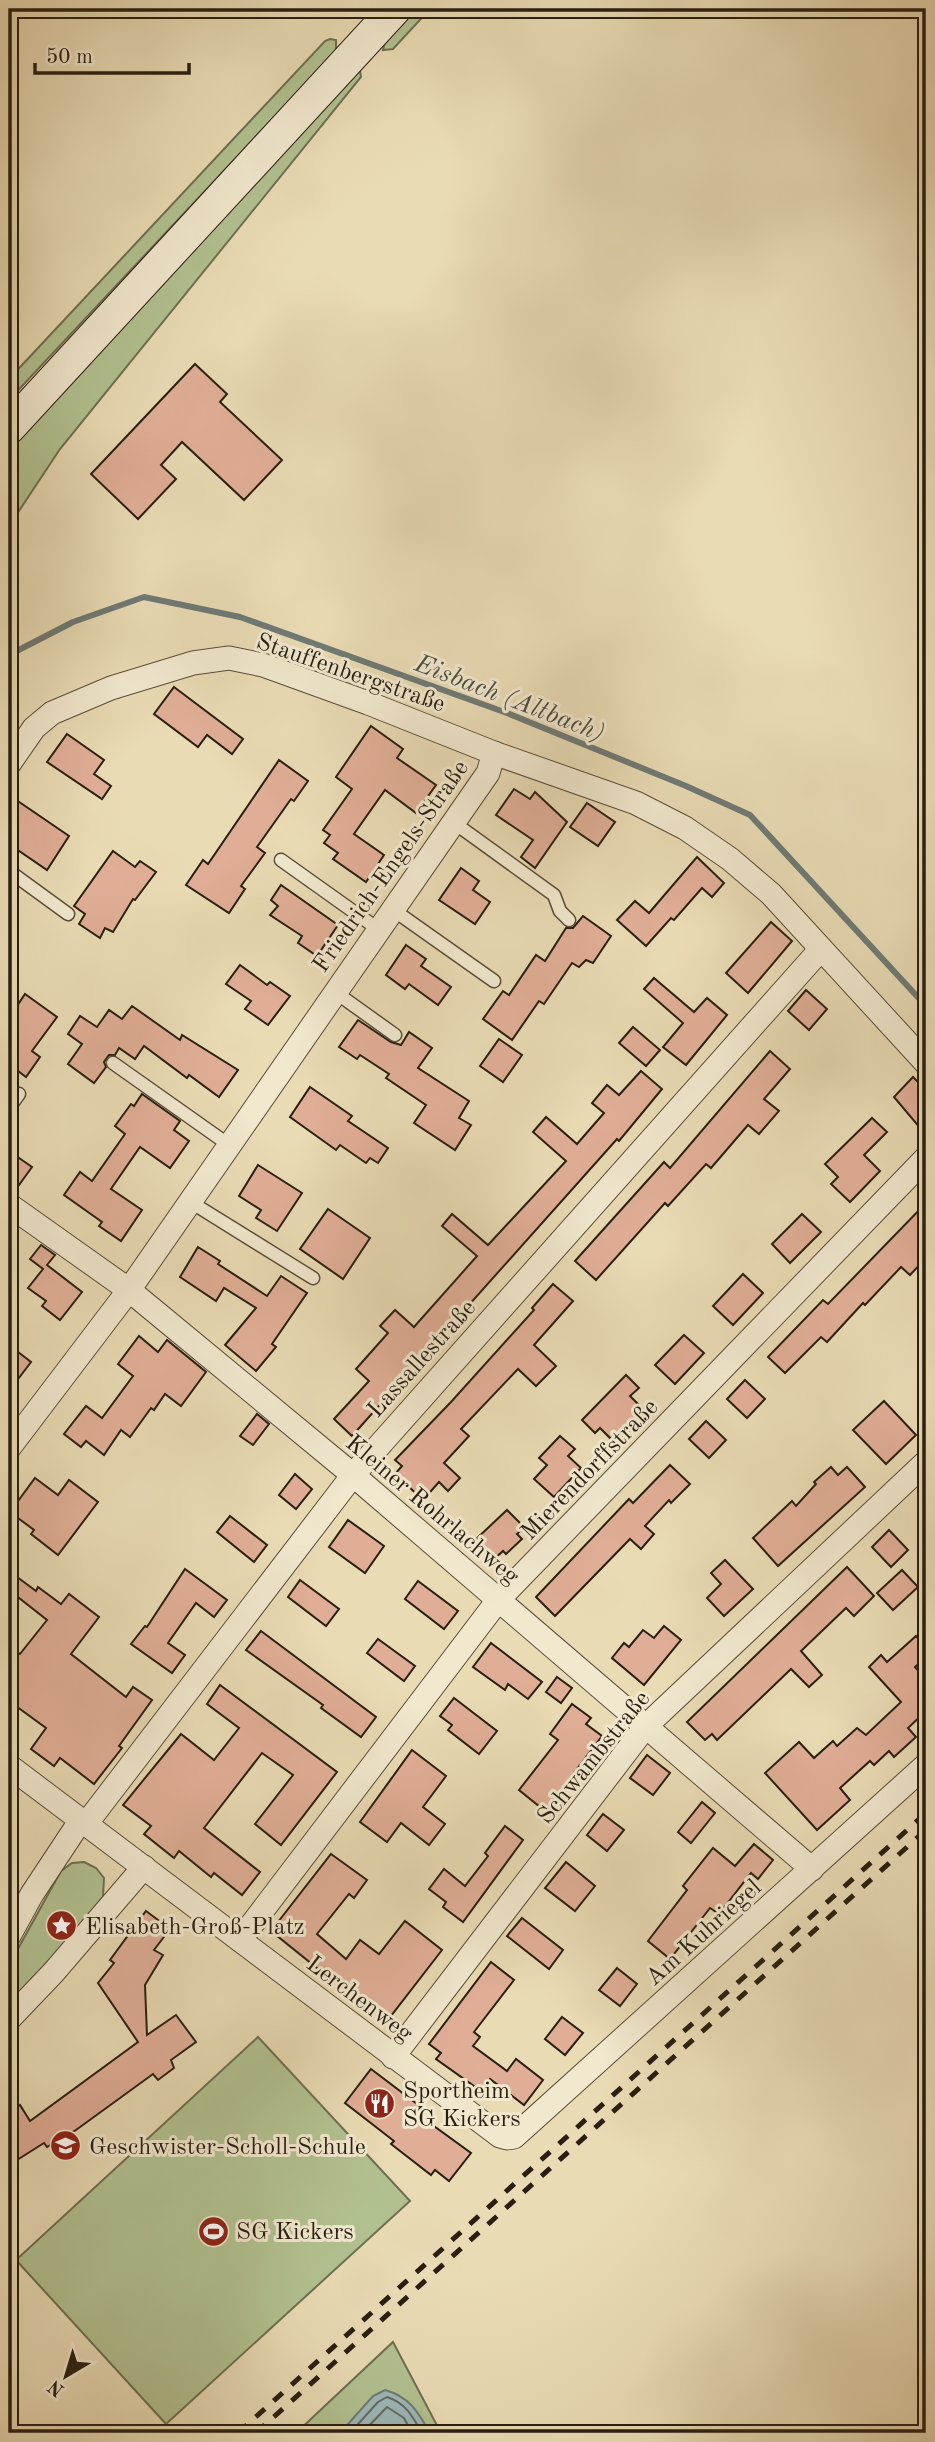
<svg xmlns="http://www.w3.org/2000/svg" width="935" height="2442" font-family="'Old Standard TT',serif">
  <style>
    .green { fill: #b2c190; stroke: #6e7050; stroke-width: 2 }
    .water { fill: #9cb8b8; stroke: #6e7a75; stroke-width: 2 }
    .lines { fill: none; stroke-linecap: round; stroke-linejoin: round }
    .shore { stroke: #626b64; stroke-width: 2 }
    .stream { stroke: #6e7a75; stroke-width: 6 }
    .building { fill: #e0ae96; stroke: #291e11; stroke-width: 2 }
    .lane-casing { stroke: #594d3a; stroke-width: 15 }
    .street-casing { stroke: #594d3a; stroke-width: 25 }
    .secondary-casing { stroke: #291e11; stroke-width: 34 }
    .lane { stroke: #f1e8ce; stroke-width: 12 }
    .street { stroke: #f1e8ce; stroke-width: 23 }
    .secondary { stroke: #f1e8ce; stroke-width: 32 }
    .rail { stroke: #291e11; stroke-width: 5; stroke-dasharray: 12 12; stroke-linecap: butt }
    .labels { text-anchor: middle; stroke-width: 6; stroke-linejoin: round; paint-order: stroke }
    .street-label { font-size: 24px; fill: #291e11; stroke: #f1e8ce }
    .poi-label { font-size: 24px; fill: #291e11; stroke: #f1e8ce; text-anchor: start }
    .water-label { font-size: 26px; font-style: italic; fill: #4c4c43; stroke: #f1e8ce }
  </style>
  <rect width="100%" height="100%" fill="#e9dbb4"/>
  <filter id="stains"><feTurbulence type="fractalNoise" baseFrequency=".00286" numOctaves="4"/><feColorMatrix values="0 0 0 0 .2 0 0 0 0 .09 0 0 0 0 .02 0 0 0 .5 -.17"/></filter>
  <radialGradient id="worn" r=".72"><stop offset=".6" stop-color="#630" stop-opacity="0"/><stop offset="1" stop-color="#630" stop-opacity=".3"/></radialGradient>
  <g class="green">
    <polygon points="415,9 430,9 393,49 383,50 385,41"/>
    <polygon points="330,39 336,40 336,51 9,400 9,379 325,41"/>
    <polygon points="358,70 360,71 361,77 60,449 9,526 9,450"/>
    <polygon points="84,1862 96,1868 104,1878 103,1897 68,1940 9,2003 9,1965 61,1871 72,1863"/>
    <polygon points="258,2037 410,2201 166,2424 16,2260"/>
    <polygon points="393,2342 441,2433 296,2433"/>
  </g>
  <path class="water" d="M 385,2390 C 410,2397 418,2412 430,2433 L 340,2433 L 373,2396 Z"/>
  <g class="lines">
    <g class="shore">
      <path d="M 350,2433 L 378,2402 L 387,2397 C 406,2403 413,2417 422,2433"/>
      <polyline points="362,2433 387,2407 404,2418 412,2433"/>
    </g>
    <polyline class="stream" points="9,655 73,622 144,597 240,617 507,713 686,786 750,815 926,1006"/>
  </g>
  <g class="building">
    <polygon points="195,364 227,394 220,402 282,460 244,500 182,442 161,465 176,479 138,519 91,474"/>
    <polygon points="174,687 243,739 232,754 207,735 198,747 154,714"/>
    <polygon points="371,726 403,749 397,758 436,785 416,813 385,790 354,834 384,855 366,882 333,859 338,853 324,843 330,835 323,830 352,789 336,777"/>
    <polygon points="67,734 104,760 94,774 111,786 102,799 47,762"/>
    <polygon points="279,760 308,781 294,801 291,799 257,847 265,853 241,886 245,889 229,913 186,885 203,860 208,864"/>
    <polygon points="514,789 530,799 535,792 567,822 535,868 521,857 533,840 496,815"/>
    <polygon points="9,795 69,836 47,870 9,844"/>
    <polygon points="587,803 615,822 598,846 570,827"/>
    <polygon points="113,851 135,867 140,861 156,872 135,900 133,899 113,932 105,928 100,938 79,924 85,914 74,906"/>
    <polygon points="697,857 724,883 712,897 702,888 674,920 671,918 646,946 617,920 635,901 649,913"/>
    <polygon points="461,868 479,881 473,890 490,902 475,924 439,900"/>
    <polygon points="281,885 338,925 317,956 298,943 302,936 270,915 278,906 271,900"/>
    <polygon points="583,916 611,936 593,963 586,960 579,967 572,963 544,1004 539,1001 512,1040 483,1019 503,991 509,995 536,955 545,961 566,928 573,928"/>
    <polygon points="771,922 792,941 748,993 726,973"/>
    <polygon points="406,945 426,959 421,966 451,987 438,1005 409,984 405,989 386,975"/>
    <polygon points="240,965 267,985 270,982 290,996 268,1025 245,1009 251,1001 226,984"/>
    <polygon points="654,978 694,1012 707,998 727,1015 686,1065 663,1047 683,1023 644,989"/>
    <polygon points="806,990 827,1009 809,1030 788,1011"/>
    <polygon points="25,994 57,1017 32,1051 40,1057 26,1077 18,1071 9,1085 9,1018"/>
    <polygon points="132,1006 180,1040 182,1035 238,1070 219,1097 189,1075 187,1078 144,1046 135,1059 119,1048 115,1055 109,1055 104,1062 106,1067 94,1083 68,1064 82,1044 68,1034 80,1016 97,1027 109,1010 122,1019"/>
    <polygon points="358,1020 391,1042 401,1045 409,1032 432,1048 418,1068 469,1101 459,1118 471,1125 455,1150 414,1123 426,1105 386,1078 389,1074 360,1055 357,1059 339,1047"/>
    <polygon points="633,1027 660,1050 646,1066 619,1043"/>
    <polygon points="499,1039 522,1055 503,1082 480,1066"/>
    <polygon points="770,1051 790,1069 764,1099 779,1111 759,1134 748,1125 711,1168 706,1164 668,1206 665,1203 596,1280 575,1261 664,1162 670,1168"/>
    <polygon points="641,1071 662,1089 619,1141 617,1139 352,1436 334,1419 369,1381 356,1369 388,1333 380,1326 395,1310 414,1327 477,1256 442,1226 452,1214 488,1245 566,1161 533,1132 546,1117 577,1144 604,1113 592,1103 607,1085 619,1095"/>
    <polygon points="913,1077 926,1090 926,1135 894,1097"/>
    <polygon points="310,1087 352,1116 348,1121 388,1148 378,1163 370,1158 366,1163 340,1145 336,1150 290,1117"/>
    <polygon points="142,1094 180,1121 174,1130 189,1141 170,1168 140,1147 111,1189 142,1210 121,1241 99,1226 102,1222 64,1195 80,1172 92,1181 125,1134 115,1126 131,1104 134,1106"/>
    <polygon points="872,1118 887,1132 864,1155 880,1171 850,1202 831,1184 838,1177 825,1164"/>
    <polygon points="9,1151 32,1167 14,1192 9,1191"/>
    <polygon points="258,1165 302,1193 277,1231 256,1218 261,1210 239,1196"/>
    <polygon points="926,1203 926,1258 910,1275 901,1267 865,1305 863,1303 827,1342 821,1337 785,1373 768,1357 823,1300 828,1304"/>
    <polygon points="328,1209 370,1238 343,1279 300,1249"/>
    <polygon points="802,1214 821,1232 790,1263 772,1244"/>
    <polygon points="41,1245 55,1255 47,1265 82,1292 60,1320 42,1306 46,1301 28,1288 43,1269 30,1259"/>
    <polygon points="198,1247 220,1261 218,1264 267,1296 281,1276 307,1293 272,1344 276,1347 256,1371 225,1345 256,1308 224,1288 216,1301 180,1277"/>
    <polygon points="743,1274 763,1293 733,1325 713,1306"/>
    <polygon points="553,1284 573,1301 534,1345 556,1366 536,1386 518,1369 461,1429 469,1436 444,1463 460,1478 448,1491 439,1482 423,1500 395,1474 402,1466 395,1460 451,1402 534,1310 532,1308"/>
    <polygon points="684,1335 704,1353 675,1384 655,1365"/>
    <polygon points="139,1336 158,1352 167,1340 206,1372 181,1406 165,1394 154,1410 151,1408 130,1437 121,1430 104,1455 86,1441 81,1447 64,1434 86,1406 102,1418 133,1376 118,1364"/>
    <polygon points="9,1345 31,1362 9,1391"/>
    <polygon points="626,1375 639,1388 630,1396 647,1413 616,1444 600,1428 595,1433 582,1420"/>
    <polygon points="745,1380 765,1399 747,1418 727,1399"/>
    <polygon points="884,1401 916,1435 886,1464 853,1430"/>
    <polygon points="257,1414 269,1424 253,1445 240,1436"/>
    <polygon points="706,1421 726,1440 709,1458 689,1439"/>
    <polygon points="560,1436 575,1449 568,1456 581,1468 554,1497 534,1479 547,1465 539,1458"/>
    <polygon points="670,1465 690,1484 671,1503 669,1500 645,1526 654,1534 641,1549 630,1539 555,1616 536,1597 629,1499 633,1503"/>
    <polygon points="831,1467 838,1475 847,1467 865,1487 778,1566 753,1538 792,1501 796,1506 816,1484 814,1482"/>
    <polygon points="295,1474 312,1489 296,1509 279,1495"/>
    <polygon points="35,1478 58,1495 69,1480 98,1502 58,1555 31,1534 34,1530 10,1512"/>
    <polygon points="507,1510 524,1527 517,1534 522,1539 506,1554 503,1551 493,1560 474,1541"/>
    <polygon points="230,1516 267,1545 254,1562 217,1532"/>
    <polygon points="348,1520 384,1546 365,1573 329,1547"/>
    <polygon points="889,1530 908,1550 891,1567 872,1547"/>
    <polygon points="725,1560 753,1589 724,1616 707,1598 721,1584 711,1573"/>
    <polygon points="847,1567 874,1596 854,1616 846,1608 801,1651 822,1675 809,1687 791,1669 717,1740 712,1734 705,1740 687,1722"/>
    <polygon points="185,1569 227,1600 214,1617 196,1603 168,1643 185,1655 172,1673 131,1644 145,1626 147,1627"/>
    <polygon points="902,1570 918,1587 893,1610 877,1593"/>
    <polygon points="9,1571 36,1591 38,1587 61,1604 69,1594 99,1617 71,1654 126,1697 133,1687 152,1700 119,1746 122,1748 94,1784 60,1758 54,1766 31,1749 46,1728 9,1701 9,1646 20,1654 47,1620 19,1598 9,1611"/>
    <polygon points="300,1580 339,1609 326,1626 288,1597"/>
    <polygon points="418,1581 458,1611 444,1629 405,1599"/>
    <polygon points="664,1626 681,1640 644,1685 612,1658 624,1643 629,1647 643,1630 654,1638"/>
    <polygon points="261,1631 376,1717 361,1737 321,1708 323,1705 246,1650"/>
    <polygon points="916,1636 926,1647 926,1657 915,1667 926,1679 926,1711 908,1728 916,1737 894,1757 889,1751 874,1765 870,1761 840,1788 850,1800 817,1830 765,1773 799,1742 814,1758 833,1741 837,1746 857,1728 866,1735 901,1702 869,1667 881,1655 887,1662"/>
    <polygon points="378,1639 415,1666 404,1681 367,1653"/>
    <polygon points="491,1643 542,1682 528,1699 508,1684 505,1690 473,1667"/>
    <polygon points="557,1677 572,1688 561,1703 546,1692"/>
    <polygon points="220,1685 337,1772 281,1845 255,1824 293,1775 262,1753 204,1828 260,1872 242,1895 214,1873 211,1877 179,1851 174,1858 144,1834 151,1826 123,1805 181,1734 214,1760 239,1728 207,1704"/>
    <polygon points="454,1698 497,1731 479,1754 448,1730 452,1725 440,1716"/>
    <polygon points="572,1704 591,1718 586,1724 602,1736 545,1811 519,1790 558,1740 550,1734"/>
    <polygon points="412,1750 446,1776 423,1807 445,1824 429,1845 401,1823 387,1842 360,1822"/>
    <polygon points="647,1755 670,1773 653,1795 630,1778"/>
    <polygon points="702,1802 715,1813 691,1843 678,1832"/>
    <polygon points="603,1814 624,1830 607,1851 587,1835"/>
    <polygon points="505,1826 523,1840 463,1922 443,1907 446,1902 429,1889 444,1869 465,1886 488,1856 485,1853"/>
    <polygon points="754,1844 773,1860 758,1879 751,1873 719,1914 710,1908 670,1959 648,1941 687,1890 683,1886 713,1848 735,1866"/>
    <polygon points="331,1854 367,1880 354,1898 349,1894 317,1934 346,1959 360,1940 379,1954 405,1921 442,1950 387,2021 353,1995 356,1991 325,1968 322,1972 271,1931"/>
    <polygon points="566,1862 595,1886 575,1911 545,1888"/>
    <polygon points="146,1911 170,1929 154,1950 163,1955 145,1985 147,2035 176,2015 196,2042 171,2060 174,2068 158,2080 153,2074 76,2130 47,2147 44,2143 9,2165 9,2112 20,2105 30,2121 138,2042 98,1983 114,1963 110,1960"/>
    <polygon points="522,1918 563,1950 549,1969 507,1936"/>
    <polygon points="491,1962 514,1980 474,2032 480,2037 473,2046 507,2071 516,2059 543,2080 524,2105 490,2079 481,2091 436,2059 441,2053 429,2044"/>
    <polygon points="617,1968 637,1984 620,2006 599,1990"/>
    <polygon points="562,2017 583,2033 565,2055 545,2039"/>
    <polygon points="371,2069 421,2107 416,2113 471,2153 449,2181 435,2170 431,2175 391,2144 394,2141 345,2103"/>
  </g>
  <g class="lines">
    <defs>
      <g id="lane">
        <polyline points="453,822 554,895 560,911 569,920"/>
        <polyline points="281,860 378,929"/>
        <polyline points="9,871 68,914"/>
        <polyline points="392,909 494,981"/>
        <polyline points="335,992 395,1035"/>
        <polyline points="113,1063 229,1145"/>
        <polyline points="9,1108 19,1094"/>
        <polyline points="189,1201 313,1278"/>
      </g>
      <g id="street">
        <polyline points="9,764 34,728 52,713 111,688 193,663 229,658 263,665 368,703 494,753 636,803 685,828 730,859 771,894 926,1063"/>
        <polyline points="9,1205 129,1290 353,1475 812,1869"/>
        <polyline points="9,1448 129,1290 488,773 494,753"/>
        <polyline points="9,1766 500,2136 507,2138 514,2137 926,1765"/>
        <polyline points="86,1824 353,1475 821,949"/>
        <polyline points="9,1936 32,1894 81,1820"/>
        <polyline points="240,1940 499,1599 926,1158"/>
        <polyline points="9,2019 53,1973 144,1867"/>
        <polyline points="393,2057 646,1726 926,1462"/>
      </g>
      <polyline id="secondary" points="9,428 395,9"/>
    </defs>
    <use href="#lane" class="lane-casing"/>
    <use href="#street" class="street-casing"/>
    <use href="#secondary" class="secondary-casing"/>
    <use href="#lane" class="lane"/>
    <use href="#street" class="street"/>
    <use href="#secondary" class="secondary"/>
    <g class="rail">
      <polyline points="238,2433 926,1813"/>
      <polyline points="256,2433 926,1830"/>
    </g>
  </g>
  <defs>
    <symbol id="sight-disc" viewBox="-11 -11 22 22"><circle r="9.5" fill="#8f2418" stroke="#f1e8ce"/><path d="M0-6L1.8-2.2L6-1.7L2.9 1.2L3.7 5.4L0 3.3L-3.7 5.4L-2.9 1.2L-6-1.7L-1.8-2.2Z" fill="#fff"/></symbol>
    <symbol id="restaurant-disc" viewBox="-11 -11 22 22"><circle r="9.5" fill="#8f2418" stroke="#f1e8ce"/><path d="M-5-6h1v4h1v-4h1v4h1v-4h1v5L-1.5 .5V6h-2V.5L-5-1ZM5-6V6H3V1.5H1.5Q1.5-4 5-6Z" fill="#fff"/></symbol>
    <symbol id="school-disc" viewBox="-11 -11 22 22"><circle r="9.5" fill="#8f2418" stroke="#f1e8ce"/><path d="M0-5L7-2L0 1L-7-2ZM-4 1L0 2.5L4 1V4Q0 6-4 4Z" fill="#fff"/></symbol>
    <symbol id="stadium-disc" viewBox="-11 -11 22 22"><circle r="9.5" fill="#8f2418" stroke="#f1e8ce"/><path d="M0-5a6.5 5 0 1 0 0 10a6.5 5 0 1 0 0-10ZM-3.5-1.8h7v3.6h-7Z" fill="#fff"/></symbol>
  </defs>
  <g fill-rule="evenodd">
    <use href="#sight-disc" x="44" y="1908" width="35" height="35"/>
    <use href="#restaurant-disc" x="362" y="2086" width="35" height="35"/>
    <use href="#school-disc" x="48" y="2128" width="35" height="35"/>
    <use href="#stadium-disc" x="196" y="2214" width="35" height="35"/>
  </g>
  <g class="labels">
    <g class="street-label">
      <text transform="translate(351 672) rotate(19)" y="8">Stauffenbergstraße</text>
      <text transform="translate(390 866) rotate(-55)" y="8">Friedrich-Engels-Straße</text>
      <text transform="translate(421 1358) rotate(-48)" y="8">Lassallestraße</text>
      <text transform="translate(589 1469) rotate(-46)" y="8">Mierendorffstraße</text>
      <text transform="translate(433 1509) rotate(40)" y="8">Kleiner Rohrlachweg</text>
      <text transform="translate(593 1757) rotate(-51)" y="8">Schwambstraße</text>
      <text transform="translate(703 1932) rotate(-42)" y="8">Am Kuhriegel</text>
      <text transform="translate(360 1998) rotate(37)" y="8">Lerchenweg</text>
    </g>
    <g class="poi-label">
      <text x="85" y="1934">Elisabeth-Groß-Platz</text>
      <text x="403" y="2098">Sportheim<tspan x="403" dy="28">SG Kickers</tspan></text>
      <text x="89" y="2154">Geschwister-Scholl-Schule</text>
      <text x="236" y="2239">SG Kickers</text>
    </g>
    <g class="water-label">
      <text transform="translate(510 697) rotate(21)" y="9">Eisbach (Altbach)</text>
    </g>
  </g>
  <rect width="935" height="2442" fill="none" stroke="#e9dbb4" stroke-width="35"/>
  <rect x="10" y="10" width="914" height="2421" fill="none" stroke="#291e11" stroke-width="3.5"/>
  <rect x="18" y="18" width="900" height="2407" fill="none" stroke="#291e11" stroke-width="2"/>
  <g transform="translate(66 2376) rotate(218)" stroke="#f1e8ce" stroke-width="5" paint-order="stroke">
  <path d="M0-5L12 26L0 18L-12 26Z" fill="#291e11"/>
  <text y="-10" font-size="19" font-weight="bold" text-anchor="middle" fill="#291e11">N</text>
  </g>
  <path d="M35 63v10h154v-10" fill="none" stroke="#291e11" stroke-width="3.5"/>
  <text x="46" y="63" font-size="21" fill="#291e11" stroke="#f1e8ce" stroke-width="5" paint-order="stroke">50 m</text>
  <rect width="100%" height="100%" filter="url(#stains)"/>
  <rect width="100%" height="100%" fill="url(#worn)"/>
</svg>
